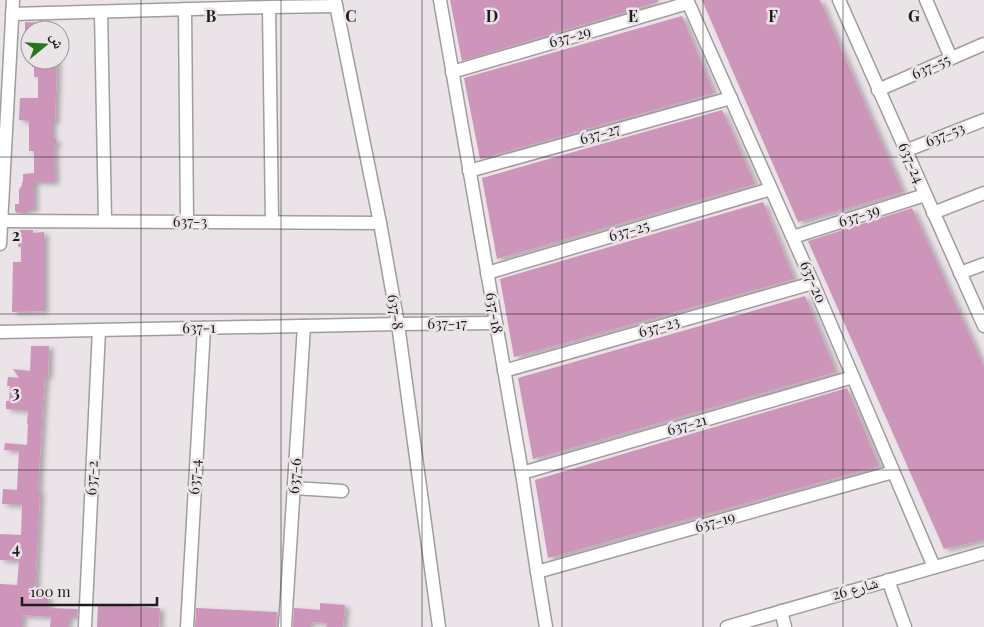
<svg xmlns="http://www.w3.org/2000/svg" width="984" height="627" font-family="'Playfair Display','Noto Naskh Arabic',serif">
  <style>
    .building { fill: #cd95b9; filter: url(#shadow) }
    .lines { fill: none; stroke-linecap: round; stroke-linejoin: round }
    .minor-casing { stroke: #a29c9f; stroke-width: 15 }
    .minor { stroke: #fff; stroke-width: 12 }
    .grid { fill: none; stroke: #1e1c1d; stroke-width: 1; stroke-opacity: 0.55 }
    .labels { text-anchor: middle; stroke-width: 5; stroke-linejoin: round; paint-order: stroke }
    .street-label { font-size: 15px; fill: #1e1c1d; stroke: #eae3e7 }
    .grid-label { font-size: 16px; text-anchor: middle; font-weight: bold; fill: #1e1c1d; stroke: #eae3e7; stroke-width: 5; stroke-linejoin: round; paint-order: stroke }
  </style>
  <defs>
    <filter id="shadow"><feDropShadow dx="4.5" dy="2.5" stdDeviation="2.5" flood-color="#0004"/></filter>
  </defs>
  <rect width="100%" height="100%" fill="#eae3e7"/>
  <g class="building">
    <polygon points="450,0 658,0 658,2 462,61"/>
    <polygon points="702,0 820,0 903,192 798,222"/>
    <polygon points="682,16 714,93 480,159 464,78"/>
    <polygon points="25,22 50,23 50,30 25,30"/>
    <polygon points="32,60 57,60 55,122 52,122 52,139 56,139 56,145 54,146 55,182 34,182 34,210 26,210 26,213 17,213 15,211 15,204 19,204 19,190 22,185 22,182 23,182 23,174 34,173 34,151 29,151 29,121 19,120 20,98 38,98 38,77 34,77 34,67 32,67"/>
    <polygon points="722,110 755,184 497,259 482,178"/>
    <polygon points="763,202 794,279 514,357 500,279"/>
    <polygon points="912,208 984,367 984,540 944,549 808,241"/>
    <polygon points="20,230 33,230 33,233 44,232 44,311 12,312 13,262 21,262 21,247 18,247 18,232"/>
    <polygon points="805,296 836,372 533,459 518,378"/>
    <polygon points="31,346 49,346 48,376 45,376 43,401 38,491 40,491 35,592 46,593 45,598 49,598 48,608 78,609 77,617 68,617 68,627 50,627 51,617 22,615 22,627 0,627 0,584 17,585 19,561 0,560 0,534 21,535 22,505 2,504 3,489 17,490 19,451 4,450 5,443 27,445 28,424 27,424 28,411 6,409 6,401 9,401 10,386 7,386 8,377 19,378 13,369 30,371"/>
    <polygon points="847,388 879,466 548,558 535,480"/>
    <polygon points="320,603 345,605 343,627 326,627 327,623 310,622 310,627 293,627 294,608 320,610"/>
    <polygon points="98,604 160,608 159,627 97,627"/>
    <polygon points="196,608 277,612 276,627 195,627"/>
  </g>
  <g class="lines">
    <defs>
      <g id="minor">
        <polyline points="335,0 380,223 398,324 439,627"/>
        <polyline points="440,0 522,473 537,572 546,627"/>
        <polyline points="687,0 813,283 934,567"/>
        <polyline points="839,0 984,326"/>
        <polyline points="926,0 951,58"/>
        <polyline points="269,7 272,222"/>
        <polyline points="185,9 187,222"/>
        <polyline points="101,12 105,221"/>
        <polyline points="12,14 269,7 336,6"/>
        <polyline points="452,72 688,3"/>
        <polyline points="878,90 984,44"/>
        <polyline points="905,151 984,120"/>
        <polyline points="469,171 731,98"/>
        <polyline points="933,213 984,193"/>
        <polyline points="1,221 380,223"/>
        <polyline points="793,237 925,195"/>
        <polyline points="0,244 13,0"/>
        <polyline points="487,273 771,189"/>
        <polyline points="960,273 984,264"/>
        <polyline points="0,332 398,324 496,323"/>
        <polyline points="504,371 813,283"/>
        <polyline points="522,473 853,377"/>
        <polyline points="294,488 342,491"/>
        <polyline points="537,572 893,472"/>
        <polyline points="888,580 905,627"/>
        <polyline points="781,611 785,627"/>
        <polyline points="85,627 99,330"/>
        <polyline points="187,627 204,328"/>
        <polyline points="285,627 304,326"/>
        <polyline points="727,627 984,553"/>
      </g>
    </defs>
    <use href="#minor" class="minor-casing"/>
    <use href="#minor" class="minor"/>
  </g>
  <path class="grid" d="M 141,0 L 141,627M 281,0 L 281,627M 422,0 L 422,627M 562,0 L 562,627M 703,0 L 703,627M 843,0 L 843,627M 0,157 L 984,157M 0,314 L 984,314M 0,470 L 984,470"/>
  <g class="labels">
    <g class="street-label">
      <text transform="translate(570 37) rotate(-16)" y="5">637-29</text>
      <text transform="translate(931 67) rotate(-24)" y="5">637-55</text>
      <text transform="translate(600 134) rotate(-16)" y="5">637-27</text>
      <text transform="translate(945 135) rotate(-22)" y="5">637-53</text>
      <text transform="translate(911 163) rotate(66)" y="5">637-24</text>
      <text transform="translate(859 216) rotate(-18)" y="5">637-39</text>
      <text x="190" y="227">637-3</text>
      <text transform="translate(629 231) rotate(-16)" y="5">637-25</text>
      <text transform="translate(813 282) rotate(66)" y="5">637-20</text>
      <text transform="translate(395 312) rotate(81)" y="5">637-8</text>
      <text transform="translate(494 313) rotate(80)" y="5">637-18</text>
      <text x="447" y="329">637-17</text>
      <text transform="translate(659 327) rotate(-16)" y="5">637-23</text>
      <text transform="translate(199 328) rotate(-1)" y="5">637-1</text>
      <text transform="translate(687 425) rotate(-16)" y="5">637-21</text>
      <text transform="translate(295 476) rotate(-86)" y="5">637-6</text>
      <text transform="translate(195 477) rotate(-87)" y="5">637-4</text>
      <text transform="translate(92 478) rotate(-87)" y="5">637-2</text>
      <text transform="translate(715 522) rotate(-16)" y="5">637-19</text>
      <text transform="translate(855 589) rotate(-16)" y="5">شارع 26</text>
    </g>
  </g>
  <g class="grid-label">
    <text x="211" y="22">B</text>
    <text x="351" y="22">C</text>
    <text x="492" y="22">D</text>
    <text x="633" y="22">E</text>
    <text x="773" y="22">F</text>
    <text x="914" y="22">G</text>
    <text x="16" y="241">2</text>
    <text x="16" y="398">3</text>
    <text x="16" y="554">4</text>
  </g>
  <g transform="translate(45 45) rotate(72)"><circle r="24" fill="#eae3e7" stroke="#989396"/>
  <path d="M0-4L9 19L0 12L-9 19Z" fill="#24761f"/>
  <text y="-8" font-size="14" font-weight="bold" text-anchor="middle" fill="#1e1c1d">ش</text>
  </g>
  <path d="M22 597v8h135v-8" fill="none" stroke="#1e1c1d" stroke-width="2.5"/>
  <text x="30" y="597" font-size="15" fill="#1e1c1d" stroke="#eae3e7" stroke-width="4" paint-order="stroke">100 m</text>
</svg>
